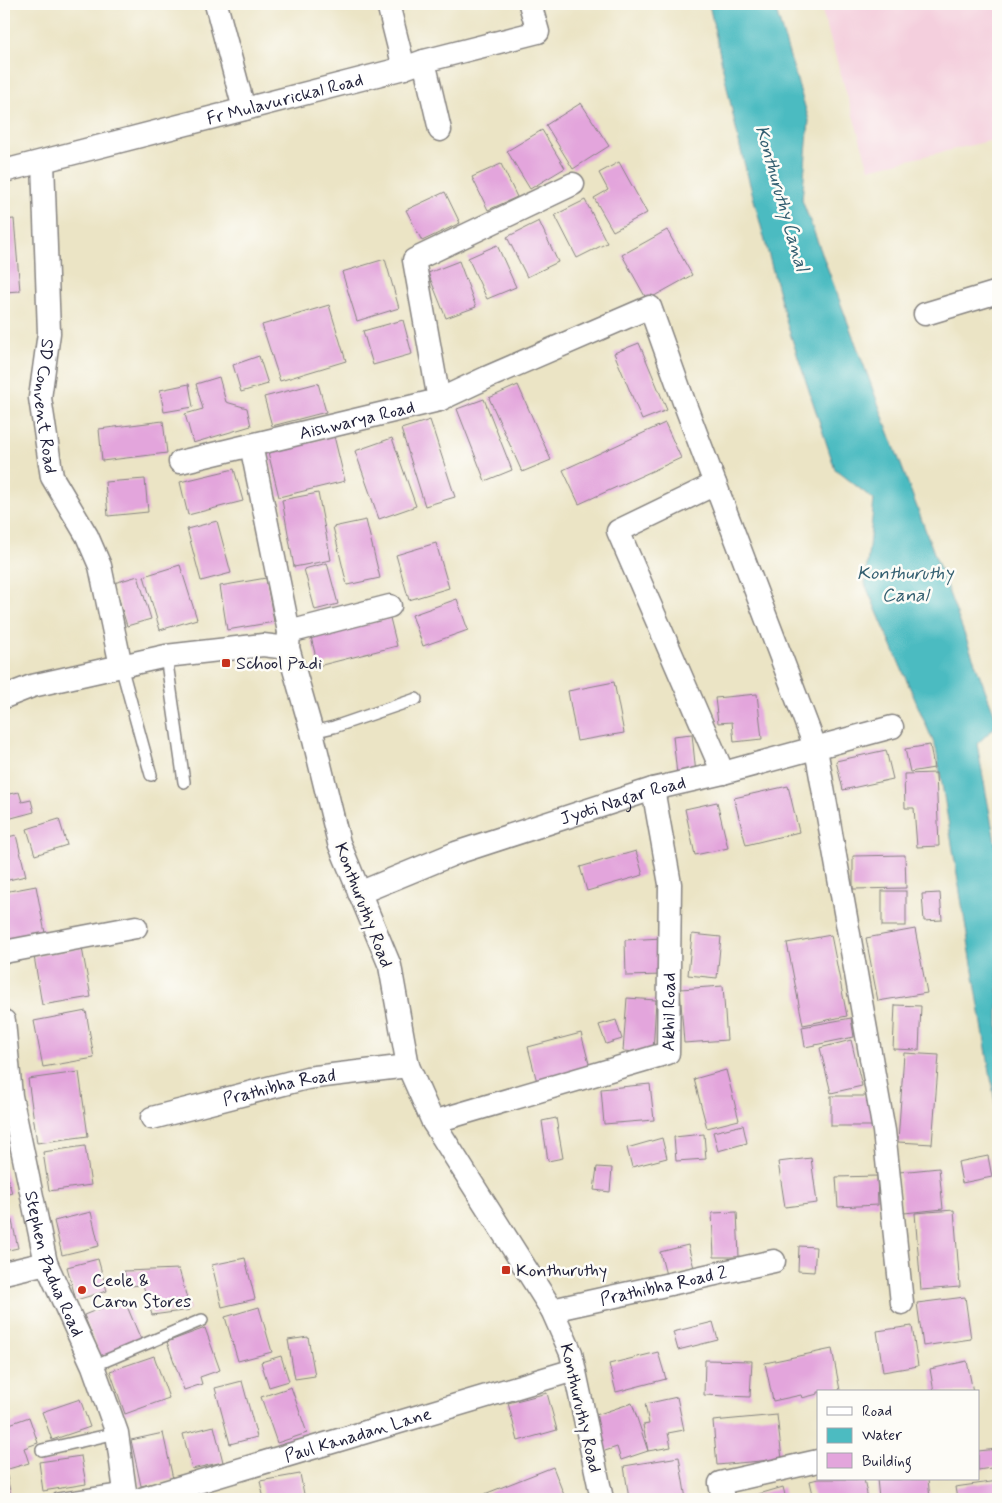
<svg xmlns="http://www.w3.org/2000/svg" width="1002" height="1503" font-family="Mynerve,sans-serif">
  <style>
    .built { fill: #f4cfdd }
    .water { fill: #4cbbc1; stroke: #376e7e }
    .building { fill: #e3a5dc }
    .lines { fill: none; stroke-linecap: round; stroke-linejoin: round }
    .lane-casing { stroke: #868380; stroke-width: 14 }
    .street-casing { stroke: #868380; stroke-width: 25 }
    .lane { stroke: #fff; stroke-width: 11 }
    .street { stroke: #fff; stroke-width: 22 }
    .poi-dot { fill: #c8321e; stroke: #fdfcf7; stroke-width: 2 }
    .labels { text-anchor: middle; stroke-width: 5; stroke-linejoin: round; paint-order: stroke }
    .street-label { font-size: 18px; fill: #22223b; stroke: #fdfcf7 }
    .poi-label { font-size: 18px; fill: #22223b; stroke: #fdfcf7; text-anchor: start }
    .water-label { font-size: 19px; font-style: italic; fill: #335f71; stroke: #fdfcf7 }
  </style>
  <rect width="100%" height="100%" fill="#fdfcf7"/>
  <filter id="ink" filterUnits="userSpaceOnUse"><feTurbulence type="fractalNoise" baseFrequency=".02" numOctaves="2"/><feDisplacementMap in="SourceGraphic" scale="10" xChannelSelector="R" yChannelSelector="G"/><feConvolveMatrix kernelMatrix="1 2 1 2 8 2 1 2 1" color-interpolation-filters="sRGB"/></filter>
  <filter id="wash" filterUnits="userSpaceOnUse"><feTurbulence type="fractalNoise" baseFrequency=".0096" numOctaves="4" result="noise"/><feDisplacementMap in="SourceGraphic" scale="20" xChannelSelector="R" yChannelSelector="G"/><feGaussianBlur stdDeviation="1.12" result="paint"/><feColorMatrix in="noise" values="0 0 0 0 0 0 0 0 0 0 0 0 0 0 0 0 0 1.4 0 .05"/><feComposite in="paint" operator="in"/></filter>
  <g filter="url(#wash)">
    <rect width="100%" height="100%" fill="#ebe4c5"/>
    <polygon class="built" points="820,4 998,4 998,139 869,169"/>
    <polygon class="water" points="709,4 774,4 809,120 802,200 998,724 977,744 998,858 998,1120 936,748 865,584 874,500 835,469 787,324 740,147"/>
    <g id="blocks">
      <g class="building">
        <polygon points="581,103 609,146 573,169 546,125"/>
        <polygon points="542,130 565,168 530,189 507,151"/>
        <polygon points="619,162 647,213 613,231 594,198 608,190 599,173"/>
        <polygon points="501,164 517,197 488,210 472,177"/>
        <polygon points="445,192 460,223 422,241 406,210"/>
        <polygon points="585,200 607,243 577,258 555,215"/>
        <polygon points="14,219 20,291 4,292 4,220"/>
        <polygon points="539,221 558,262 527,277 507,237"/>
        <polygon points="667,230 692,275 647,300 622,255"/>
        <polygon points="497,245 516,287 487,299 468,258"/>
        <polygon points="385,259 399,308 357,321 342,272"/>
        <polygon points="459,261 476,307 446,318 428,273"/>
        <polygon points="329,305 346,361 280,381 262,325"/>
        <polygon points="403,320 412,354 373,365 363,331"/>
        <polygon points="639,343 667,410 642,420 614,353"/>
        <polygon points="259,356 268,384 241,392 233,365"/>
        <polygon points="219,377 226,402 247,408 251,426 193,443 185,414 203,409 196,384"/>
        <polygon points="318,383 326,412 272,426 264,397"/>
        <polygon points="189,384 193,407 164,412 160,390"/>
        <polygon points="518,385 551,460 522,472 489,398"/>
        <polygon points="484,399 512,470 485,481 457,409"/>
        <polygon points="430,420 455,497 425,506 401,429"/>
        <polygon points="163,421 167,453 102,461 99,429"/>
        <polygon points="665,423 681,458 579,504 563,470"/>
        <polygon points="334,436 345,481 279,497 268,452"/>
        <polygon points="392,438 416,506 379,519 355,451"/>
        <polygon points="234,469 243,501 188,515 180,482"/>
        <polygon points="145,479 148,512 108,516 105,482"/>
        <polygon points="318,493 331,560 294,567 282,500"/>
        <polygon points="366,520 380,578 347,585 333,527"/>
        <polygon points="217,521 231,573 201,581 187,529"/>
        <polygon points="436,543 449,588 409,600 396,555"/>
        <polygon points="327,563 338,604 315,610 304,569"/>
        <polygon points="180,565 197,619 160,630 144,576"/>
        <polygon points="138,576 151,619 127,626 114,583"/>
        <polygon points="266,578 274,622 227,630 220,586"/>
        <polygon points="457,599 468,630 423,646 412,615"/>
        <polygon points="390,618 397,646 318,666 311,637"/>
        <polygon points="614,682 624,733 577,741 568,691"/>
        <polygon points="757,694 762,739 734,742 732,722 718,723 715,698"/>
        <polygon points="692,734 696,774 677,775 673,736"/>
        <polygon points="930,745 934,768 910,772 905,749"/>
        <polygon points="886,750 893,779 843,790 836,761"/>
        <polygon points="936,773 939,846 917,847 914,808 905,808 904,774"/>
        <polygon points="788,786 799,832 746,845 734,798"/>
        <polygon points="19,792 22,802 31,800 34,812 4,820 4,795"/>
        <polygon points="717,802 728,848 695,855 685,809"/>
        <polygon points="59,819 67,845 35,855 27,829"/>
        <polygon points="16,835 26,876 4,881 4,838"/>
        <polygon points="636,851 643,875 587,891 580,867"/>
        <polygon points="905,855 906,888 853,889 853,856"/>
        <polygon points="36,886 45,933 8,940 4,918 4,892"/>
        <rect x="882" y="891" width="24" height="35"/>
        <polygon points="940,893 942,920 924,921 922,894"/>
        <polygon points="915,929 927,993 878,1001 866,938"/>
        <polygon points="692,934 721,937 717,978 688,975"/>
        <polygon points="831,935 847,1016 803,1025 787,943"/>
        <polygon points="662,938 663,975 626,976 625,940"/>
        <polygon points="82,948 91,997 42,1005 34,956"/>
        <polygon points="723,986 727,1040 684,1043 680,989"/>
        <polygon points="627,998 656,1000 653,1053 623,1051"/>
        <polygon points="895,1005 921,1006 919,1050 893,1049"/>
        <polygon points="86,1011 94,1058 43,1067 34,1021"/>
        <polygon points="851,1018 854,1037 805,1047 802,1027"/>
        <polygon points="616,1020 622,1039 606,1044 599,1025"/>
        <polygon points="581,1033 591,1071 538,1086 528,1047"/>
        <polygon points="851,1040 862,1086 831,1093 820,1048"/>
        <polygon points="904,1053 939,1055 932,1144 898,1142"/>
        <polygon points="726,1070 739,1120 707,1128 694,1079"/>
        <polygon points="79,1072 88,1136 37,1143 28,1079"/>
        <polygon points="650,1084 654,1120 604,1124 601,1089"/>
        <rect x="831" y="1096" width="43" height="30"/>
        <polygon points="556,1118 563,1158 548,1161 542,1121"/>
        <polygon points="743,1125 747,1143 718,1151 713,1132"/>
        <polygon points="704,1134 706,1159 676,1161 674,1137"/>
        <polygon points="662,1138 667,1158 632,1167 627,1148"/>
        <polygon points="85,1146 91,1185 49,1191 43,1152"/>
        <polygon points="988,1156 992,1177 962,1183 958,1162"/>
        <polygon points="811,1158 817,1203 785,1207 778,1162"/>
        <polygon points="4,1167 12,1193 4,1195"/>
        <polygon points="597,1167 612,1168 610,1192 594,1190"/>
        <polygon points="939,1168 943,1209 904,1213 899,1172"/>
        <polygon points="877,1176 878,1205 838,1207 836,1177"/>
        <polygon points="954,1210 960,1287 921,1290 915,1213"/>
        <polygon points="10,1212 18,1248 4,1251 4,1213"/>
        <polygon points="91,1212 99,1246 62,1255 54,1221"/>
        <polygon points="737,1212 739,1257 714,1257 712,1213"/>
        <polygon points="688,1245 694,1268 666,1275 660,1252"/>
        <polygon points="799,1246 816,1247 814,1272 798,1271"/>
        <polygon points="245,1258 255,1299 222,1307 212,1265"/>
        <polygon points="98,1259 107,1291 76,1300 67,1267"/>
        <polygon points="179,1269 190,1310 152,1315 143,1285 128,1286 124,1271"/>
        <polygon points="965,1297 971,1339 923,1346 917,1303"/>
        <polygon points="124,1299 142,1342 101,1358 84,1315"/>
        <polygon points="259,1307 272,1352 238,1361 225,1317"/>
        <polygon points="713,1322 718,1340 678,1350 673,1332"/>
        <polygon points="912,1326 918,1366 883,1372 877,1331"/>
        <polygon points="205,1328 220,1370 200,1377 202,1384 184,1390 167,1342"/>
        <polygon points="308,1337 315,1376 295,1379 288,1340"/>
        <polygon points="832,1349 840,1390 830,1392 818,1392 818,1394 802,1398 801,1395 773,1401 765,1363"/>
        <polygon points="658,1352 666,1379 616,1392 609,1364"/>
        <polygon points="154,1356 169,1398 125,1414 110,1371"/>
        <polygon points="281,1356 289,1381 269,1387 261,1362"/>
        <polygon points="705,1360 752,1361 750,1397 704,1395"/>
        <polygon points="967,1361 973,1392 934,1392 930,1369"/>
        <polygon points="242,1381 257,1437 230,1444 215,1388"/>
        <polygon points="291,1387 307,1433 277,1443 261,1397"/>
        <polygon points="547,1393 557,1430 518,1441 508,1403"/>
        <polygon points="677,1397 684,1430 668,1433 671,1447 648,1451 643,1425 649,1424 645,1404"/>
        <polygon points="80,1399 90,1427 52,1440 42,1412"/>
        <polygon points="632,1403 648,1451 621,1460 617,1447 602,1452 590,1417"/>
        <polygon points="777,1415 782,1459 717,1465 713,1421"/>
        <polygon points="29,1417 38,1443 24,1448 29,1463 5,1470 4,1467 4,1426"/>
        <polygon points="214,1426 223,1462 192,1469 183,1434"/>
        <polygon points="163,1433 173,1479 141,1486 131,1440"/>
        <polygon points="998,1449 998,1467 978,1470 978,1451"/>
        <polygon points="81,1456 86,1484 43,1491 39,1462"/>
        <polygon points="679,1457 686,1499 629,1499 624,1466"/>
        <polygon points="553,1467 564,1495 552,1499 472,1499"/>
        <polygon points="300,1474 305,1499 264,1499 260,1481"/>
        <polygon points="7,1476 11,1497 4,1498 4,1477"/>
        <polygon points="818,1479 864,1479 868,1499 814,1499 810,1481"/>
        <polygon points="877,1479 928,1479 930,1499 879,1499"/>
        <polygon points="998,1481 998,1499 957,1499 955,1487"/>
        <polygon points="783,1487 786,1499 742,1499"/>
        <polygon points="243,1494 244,1499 219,1499 219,1498"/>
      </g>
    </g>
  </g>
  <g filter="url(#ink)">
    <use href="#blocks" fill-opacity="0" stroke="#868380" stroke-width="1"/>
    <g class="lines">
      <defs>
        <g id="lane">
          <polyline points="166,656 184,782"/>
          <polyline points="121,666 151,775"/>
          <polyline points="312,732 334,727 416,699"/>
          <polyline points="93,1366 202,1320"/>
          <polyline points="42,1450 117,1433"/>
          <polyline points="58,1499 125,1489"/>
        </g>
        <g id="street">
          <polyline points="216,4 244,109"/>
          <polyline points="388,4 404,68"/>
          <polyline points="424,61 440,130"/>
          <path id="s1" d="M 43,162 L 49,333 L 40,398 L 52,477 L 87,536 L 100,566 L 121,666"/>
          <path id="s2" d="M 4,171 L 404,68 L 424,61 L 538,32 L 530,4"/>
          <polyline points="925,314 998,292"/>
          <polyline points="439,400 414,260 573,184"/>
          <polyline points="180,462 251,445"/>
          <polyline points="715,484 618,531 723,773"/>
          <polyline points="289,632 390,606"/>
          <polyline points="4,697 32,686 166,656 263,645 288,648"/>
          <path id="s3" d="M 359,893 L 456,853 L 653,789 L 723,773 L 892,727"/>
          <polyline points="4,952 136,927"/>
          <path id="s4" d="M 4,1021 L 11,1096 L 46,1263 L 93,1366 L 117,1433 L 126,1499"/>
          <path id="s5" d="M 152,1118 L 307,1078 L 408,1066"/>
          <path id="s6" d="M 433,1122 L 668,1053 L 670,884 L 653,789"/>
          <polyline points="4,1273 46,1263"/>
          <path id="s7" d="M 552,1310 L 774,1261"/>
          <path id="s8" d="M 141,1499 L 574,1370"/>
          <path id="s9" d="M 602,1499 L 571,1353 L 552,1310 L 433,1122 L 408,1066 L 390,966 L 339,843 L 312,732 L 288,648 L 289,632 L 251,445 L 439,400 L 488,377 L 650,307 L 684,402 L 816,749 L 884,1131 L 902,1303"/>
          <polyline points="723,1499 720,1483 818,1461"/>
        </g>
      </defs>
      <use href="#lane" class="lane-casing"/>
      <use href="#street" class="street-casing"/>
      <use href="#lane" class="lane"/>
      <use href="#street" class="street"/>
    </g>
  </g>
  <g class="poi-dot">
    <rect x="221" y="658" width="10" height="10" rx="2.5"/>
    <rect x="501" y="1265" width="10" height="10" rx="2.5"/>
    <circle cx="82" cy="1290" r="5"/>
  </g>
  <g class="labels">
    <g class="street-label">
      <text dy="6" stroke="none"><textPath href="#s2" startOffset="290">Fr Mulavurickal Road</textPath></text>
      <text dy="6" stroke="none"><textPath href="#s1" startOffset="245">SD Convent Road</textPath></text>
      <text dy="6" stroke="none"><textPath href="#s9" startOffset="1232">Aishwarya Road</textPath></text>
      <text dy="6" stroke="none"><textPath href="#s3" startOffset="280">Jyoti Nagar Road</textPath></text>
      <text transform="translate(364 905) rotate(69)" y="6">Konthuruthy Road</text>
      <text dy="6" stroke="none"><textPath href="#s6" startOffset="286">Akhil Road</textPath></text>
      <text dy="6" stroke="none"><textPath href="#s5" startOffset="131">Prathibha Road</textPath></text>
      <text dy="6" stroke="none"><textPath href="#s4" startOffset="249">Stephen Padua Road</textPath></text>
      <text dy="6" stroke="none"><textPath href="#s7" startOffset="114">Prathibha Road 2</textPath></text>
      <text transform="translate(581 1408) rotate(77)" y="6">Konthuruthy Road</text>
      <text dy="6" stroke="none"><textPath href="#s8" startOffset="226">Paul Kanadan Lane</textPath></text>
    </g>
    <g class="poi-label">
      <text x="236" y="669">School Padi</text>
      <text x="516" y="1276">Konthuruthy</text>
      <text x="92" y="1286">Ceole &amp;<tspan x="92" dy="21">Caron Stores</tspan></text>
    </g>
    <g class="water-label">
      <text transform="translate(783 198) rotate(74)" y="7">Konthuruthy Canal</text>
      <text x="905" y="579">Konthuruthy<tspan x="905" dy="22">Canal</tspan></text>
    </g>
  </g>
  <rect width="1002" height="1503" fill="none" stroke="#fdfcf7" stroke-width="20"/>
  <rect x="817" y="1390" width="162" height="90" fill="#fdfcf7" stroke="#a5a5ac"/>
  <rect x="827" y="1407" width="25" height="8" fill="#ffffff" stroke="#a5a5ac"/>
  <text x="862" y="1416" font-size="15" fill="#22223b">Road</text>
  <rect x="827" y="1428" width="25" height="15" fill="#4cbbc1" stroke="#a5a5ac"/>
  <text x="862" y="1440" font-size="15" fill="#22223b">Water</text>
  <rect x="827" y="1453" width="25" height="15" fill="#e3a5dc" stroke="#a5a5ac"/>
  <text x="862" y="1466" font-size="15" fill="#22223b">Building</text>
</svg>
